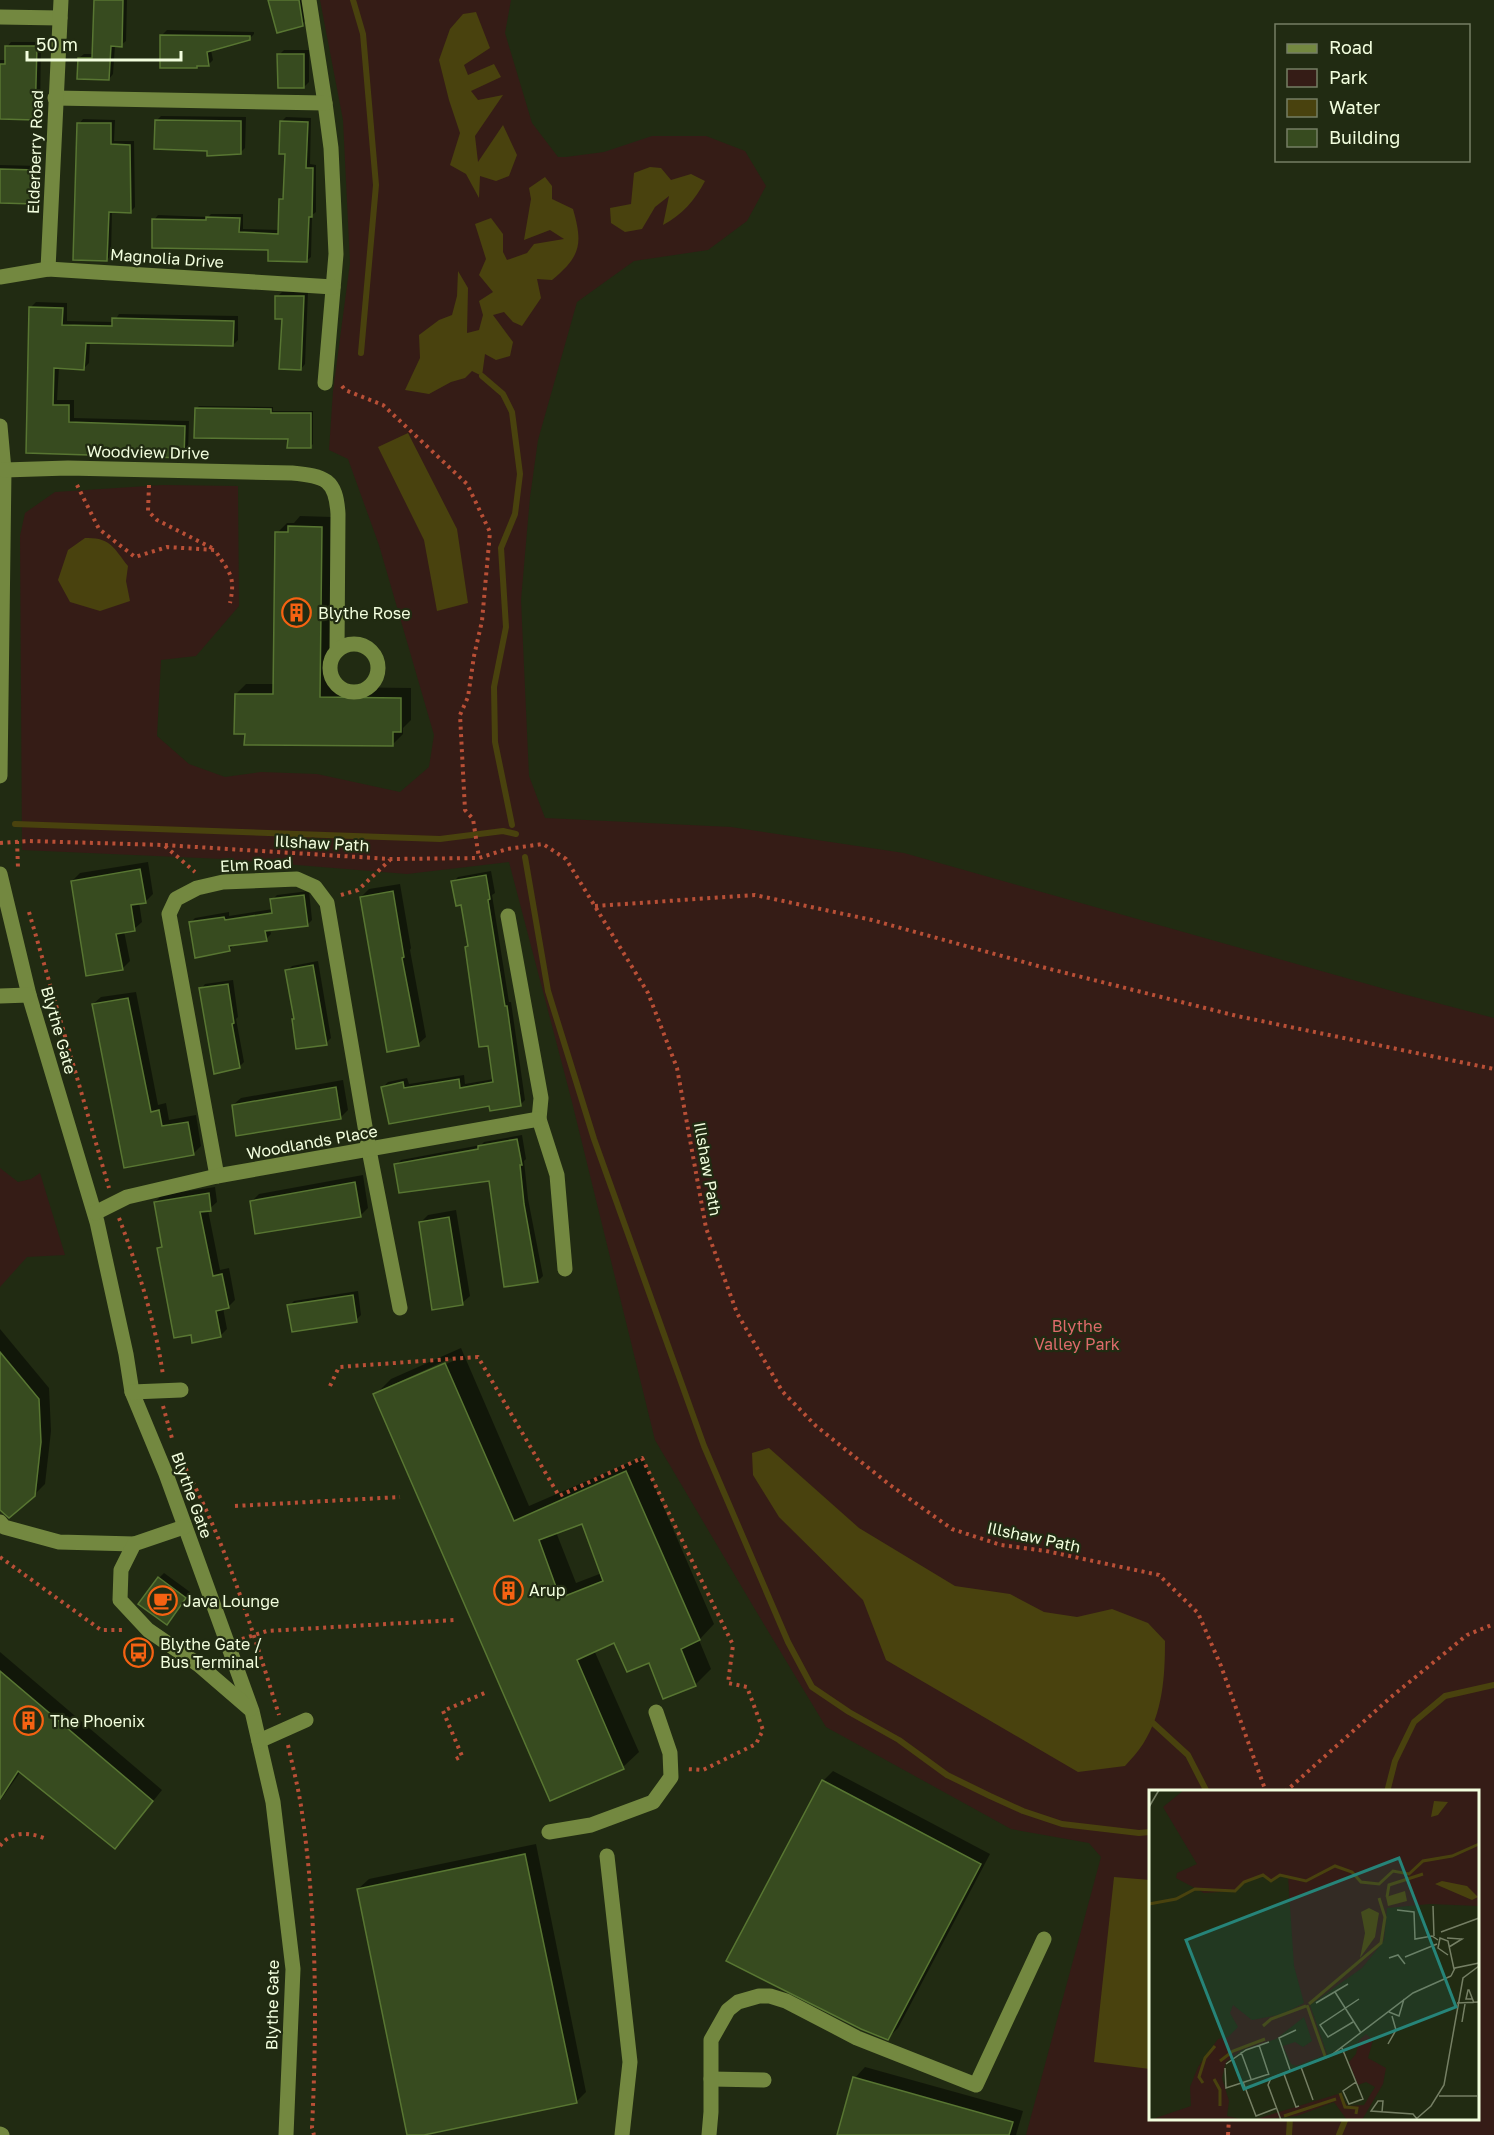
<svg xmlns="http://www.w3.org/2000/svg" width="1494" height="2135" font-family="'Golos Text',sans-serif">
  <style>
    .green { fill: #351c16; fill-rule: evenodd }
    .water { fill: #49420e }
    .shadow { fill: #0007; fill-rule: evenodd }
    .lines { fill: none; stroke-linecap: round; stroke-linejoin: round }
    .stream { stroke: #49420e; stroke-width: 6 }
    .building { fill: #374b1f; stroke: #587632; stroke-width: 1.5; fill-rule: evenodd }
    .path { stroke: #b94f36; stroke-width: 4; stroke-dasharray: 3 4.5; stroke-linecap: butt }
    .minor { stroke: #738840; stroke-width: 15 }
    .labels { text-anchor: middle; stroke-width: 4.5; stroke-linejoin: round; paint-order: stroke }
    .street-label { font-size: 16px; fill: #f2fede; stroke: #212b12 }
    .poi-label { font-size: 16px; fill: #f2fede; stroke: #212b12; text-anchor: start }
    .park-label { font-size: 16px; fill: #dd6b6b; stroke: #212b12 }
    .inset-river { fill: none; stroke: #49420e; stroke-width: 3 }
    .inset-road { fill: none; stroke: #757f64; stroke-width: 1.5 }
    .view { fill: #268479; fill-opacity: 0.15; stroke: #268479; stroke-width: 3 }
    .inset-edge { fill: none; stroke: #f2fede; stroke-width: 3 }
  </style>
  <rect width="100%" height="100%" fill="#212b12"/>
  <g class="green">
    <path d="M 320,0 L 511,0 L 505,33 L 532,123 L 558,157 L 566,157 L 604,152 L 652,136 L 706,136 L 745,151 L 766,186 L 747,221 L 708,250 L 634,261 L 577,302 L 538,440 L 530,497 L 521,600 L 529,776 L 545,818 L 731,827 L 904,853 L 1399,993 L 1494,1018 L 1494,2135 L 1026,2135 L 1101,1857 L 1089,1843 L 1011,1829 L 826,1727 L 753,1606 L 655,1440 L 571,1098 L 509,862 L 407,874 L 223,859 L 22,850 L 20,536 L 25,513 L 55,492 L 163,485 L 238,486 L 239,606 L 196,656 L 161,660 L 157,736 L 189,764 L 225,777 L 261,772 L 317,774 L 400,792 L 429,767 L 434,735 L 379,545 L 348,459 L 329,450 L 333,391 L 350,263 L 343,120 ZM 1150,1792 L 1478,1792 L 1478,2118 L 1150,2118 Z"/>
    <polygon points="0,1168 18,1182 31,1179 40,1173 65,1255 27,1257 0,1287"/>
  </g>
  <g class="water">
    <polygon points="476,12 490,48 464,65 468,75 494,64 501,77 471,91 478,100 503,95 475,136 478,162 503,125 517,155 509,176 496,181 480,176 479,198 466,174 450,165 460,133 449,100 439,60 450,29 463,14"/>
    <path d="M 650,167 L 661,168 L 671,180 L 691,174 L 705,181 C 695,200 682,215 663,225 L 669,196 L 655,207 L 642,229 L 625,232 L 611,223 L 610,208 L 631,204 L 634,173 Z"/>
    <path d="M 545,177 L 552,186 L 552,199 L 573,209 C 583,244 581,256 552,280 L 537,279 L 541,298 L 522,326 L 513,322 L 504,312 L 493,315 L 513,342 L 510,356 L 496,360 L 485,354 L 482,376 L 472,371 L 465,378 L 451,382 L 429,394 L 405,390 L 420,358 L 419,335 L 439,320 L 452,315 L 457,296 L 458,271 L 468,288 L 467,333 L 479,330 L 483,315 L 479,301 L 493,292 L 479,275 L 486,259 L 475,224 L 491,218 L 503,234 L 503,252 L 507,260 L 527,253 L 534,244 L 564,239 L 550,230 L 524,240 L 531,199 L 529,188 Z"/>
    <polygon points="408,433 457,529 468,603 437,611 424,540 378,447"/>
    <path d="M 85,538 C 110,537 114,548 128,566 L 126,581 L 130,601 L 100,611 L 70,602 L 58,580 L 68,550 Z"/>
    <path d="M 769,1448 L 859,1528 L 955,1586 L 1010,1594 L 1044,1612 L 1077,1617 L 1112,1609 L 1148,1623 L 1165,1641 C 1165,1676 1163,1713 1143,1744 C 1138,1752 1131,1759 1125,1766 L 1078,1772 L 886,1660 L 863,1600 L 779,1517 L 753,1475 L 752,1453 Z"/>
    <polygon points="1114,1877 1150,1880 1150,2069 1094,2062"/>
  </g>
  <g class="shadow">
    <polygon points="96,0 127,0 126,41 121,45 115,45 113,74 109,79 79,58 84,54 93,54"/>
    <polygon points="273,0 304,0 307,19 302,24"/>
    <polygon points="167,30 254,32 254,34 249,39 211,50 213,60 208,65 162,35"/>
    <polygon points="11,42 41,42 40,114 35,119 0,83 0,60 6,60 7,47"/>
    <polygon points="284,50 309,50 309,82 304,87 279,55"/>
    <polygon points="161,116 246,117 245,148 240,153 208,149 156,121"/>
    <polygon points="286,117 311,118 310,164 316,165 316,212 312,215 311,257 306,261 270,249 154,220 158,215 208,217 211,214 243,214 243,229 279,230 280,199 285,195 287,153 282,121"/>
    <polygon points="83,119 115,120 114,141 134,141 135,207 130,212 112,211 111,255 107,260 79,124"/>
    <polygon points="0,165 40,166 39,198 34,202 0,201"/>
    <polygon points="282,292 308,292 305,364 301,369 277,297"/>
    <polygon points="36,302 67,303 67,321 114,322 119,314 238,316 238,340 233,345 90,341 89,363 84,368 59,367 57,400 74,400 74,418 189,421 188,451 183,456 27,452 31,307"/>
    <polygon points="199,406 273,407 273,411 313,411 313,444 310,447 289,437 196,409"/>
    <polygon points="300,516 332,517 330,687 411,688 411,720 403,728 403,734 392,745 246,732 236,694 246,684 275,684 277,533 287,523 294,523"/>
    <polygon points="148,862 153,894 146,901 139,902 142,922 134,929 124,931 130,961 122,969 72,881 80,873"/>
    <polygon points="491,871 495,893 492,895 509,1002 511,1002 525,1100 520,1105 490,1104 383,1087 388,1082 407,1078 409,1084 464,1075 465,1084 494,1079 489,1044 466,947 469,944 463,903 453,882 458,877"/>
    <polygon points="400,884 411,948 410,950 426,1037 418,1044 361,897 369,889"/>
    <polygon points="309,891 312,920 307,925 270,929 271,934 266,939 234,945 229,950 190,923 195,918 229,912 229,916 273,909 272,900 277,895"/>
    <polygon points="318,961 331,1038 326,1043 295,1018 287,971 292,966"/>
    <polygon points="233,980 238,1017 236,1019 244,1062 239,1067 201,989 205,984"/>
    <polygon points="136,992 158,1105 166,1103 169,1120 196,1115 201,1146 194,1153 125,1166 93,1004 101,997"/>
    <polygon points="343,1080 348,1110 340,1118 233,1105 241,1098"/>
    <polygon points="522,1135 526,1159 524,1161 528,1199 543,1276 538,1281 490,1179 396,1165 401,1160 481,1145 484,1142"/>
    <polygon points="363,1175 368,1208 360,1216 251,1202 259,1194"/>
    <polygon points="215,1187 217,1202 208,1210 220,1270 229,1268 235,1300 228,1307 223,1308 227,1329 220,1336 159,1249 163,1244 155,1202 162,1195"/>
    <polygon points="456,1210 470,1296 462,1303 420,1223 428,1215"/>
    <polygon points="358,1291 361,1315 356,1320 289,1306 294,1301"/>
    <polygon points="0,1329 49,1388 51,1431 45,1484 34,1495 0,1507"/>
    <path d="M 461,1348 L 529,1506 L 642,1457 L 714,1624 L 699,1640 L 711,1669 L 695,1685 L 615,1641 L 594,1650 L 639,1752 L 623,1767 L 375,1395 L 391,1379 ZM 451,1358 L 453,1361 L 392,1388 L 392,1385 ZM 583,1522 L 602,1573 L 576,1583 L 556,1532 Z"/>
    <polygon points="164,1573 190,1592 171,1618 159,1578"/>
    <polygon points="0,1652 162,1790 125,1836 21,1771 0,1801"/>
    <polygon points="833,1771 990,1854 898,2028 888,2038 823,1781"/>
    <polygon points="536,1844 586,2092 576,2102 417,2135 409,2135 358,1889 369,1879"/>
    <polygon points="865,2067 1023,2111 1016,2135 838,2135 855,2078"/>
  </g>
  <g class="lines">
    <g class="stream">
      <polyline points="353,0 363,34 376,185 361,353"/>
      <polyline points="482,376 503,394 512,412 520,474 515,514 501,548 506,627 494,687 495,742 512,825"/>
      <polyline points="15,824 440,839 503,831 516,834"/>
      <polyline points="525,857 548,991 594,1139 704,1446 788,1642 812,1687 849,1712 899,1740 947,1775 990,1796 1023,1811 1062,1824 1139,1833 1150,1832"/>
      <polyline points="1153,1723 1188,1755 1207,1792"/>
      <polyline points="1387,1792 1395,1761 1414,1722 1445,1696 1494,1685"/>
      <polyline points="1289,2135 1290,2118"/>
      <polyline points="1339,2135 1346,2118"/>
    </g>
  </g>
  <g class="building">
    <polygon points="94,0 123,0 122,47 111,46 109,80 77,79 78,58 92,58"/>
    <polygon points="268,0 299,0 303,26 277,33"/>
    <polygon points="160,35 250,36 250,40 207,52 209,66 197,66 197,68 160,68"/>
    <polygon points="5,46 37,46 35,120 0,119 0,64 5,64"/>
    <polygon points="277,54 304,54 304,88 278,88"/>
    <polygon points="155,120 241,121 241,154 207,156 207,151 154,149"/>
    <polygon points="280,121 308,122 306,168 313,168 312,217 309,217 307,262 268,261 268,250 152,248 152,219 206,220 206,217 240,218 239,232 278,234 279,199 283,199 285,154 279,154"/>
    <polygon points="77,123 111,123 111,144 130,145 131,213 109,212 107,261 73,260"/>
    <polygon points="0,169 36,170 35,204 0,203"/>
    <polygon points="275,296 304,296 301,370 279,369 282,319 275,319"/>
    <polygon points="29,307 63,308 62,325 112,326 112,318 234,321 233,346 86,343 84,370 54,368 53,405 69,405 69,422 185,426 184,458 26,453"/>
    <polygon points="195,408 271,409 271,413 311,413 311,448 287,448 288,439 194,438"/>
    <polygon points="288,526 322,527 320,697 401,698 401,732 393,732 393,746 244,745 245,734 234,734 235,694 273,694 275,532 288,532"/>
    <polygon points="140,869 146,903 131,905 135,931 116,934 123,970 86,976 71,881"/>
    <polygon points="486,875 490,899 488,900 505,1006 507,1006 521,1106 490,1111 489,1106 389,1124 381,1087 403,1082 404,1088 459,1079 460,1088 493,1082 488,1046 479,1047 465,947 468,946 461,905 456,906 451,881"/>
    <polygon points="393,891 404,957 402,958 419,1046 387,1052 360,897"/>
    <polygon points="304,895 308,926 265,931 267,941 229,946 230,951 195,958 189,922 224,917 225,920 272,913 270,899"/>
    <polygon points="313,965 327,1045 296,1049 292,1019 294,1019 285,970"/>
    <polygon points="228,984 234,1023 232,1024 240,1068 214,1074 199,988"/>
    <polygon points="128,998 151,1112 159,1110 162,1126 188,1122 194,1155 124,1168 92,1004"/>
    <polygon points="336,1087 341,1119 236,1136 232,1105"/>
    <polygon points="517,1139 522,1165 520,1165 524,1204 538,1282 504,1287 489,1181 399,1193 394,1164 478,1149 478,1146"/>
    <polygon points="355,1182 361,1217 255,1234 250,1201"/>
    <polygon points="209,1193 211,1211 200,1212 213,1276 222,1274 229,1308 216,1311 221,1337 192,1343 191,1335 174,1338 157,1248 162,1247 154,1202"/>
    <polygon points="449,1217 463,1305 432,1310 419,1222"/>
    <polygon points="353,1295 357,1322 292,1332 287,1305"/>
    <polygon points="0,1352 39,1399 41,1442 35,1496 9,1518 0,1510"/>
    <path d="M 445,1363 L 514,1521 L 626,1471 L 700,1640 L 681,1649 L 696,1686 L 663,1699 L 649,1663 L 627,1672 L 614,1643 L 577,1660 L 624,1769 L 550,1801 L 373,1394 ZM 582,1524 L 603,1581 L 560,1598 L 539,1540 Z"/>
    <polygon points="158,1577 186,1598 167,1625 138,1604"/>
    <polygon points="0,1671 153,1801 115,1849 18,1771 0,1799"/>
    <polygon points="822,1780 981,1864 888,2040 861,2029 726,1961"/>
    <polygon points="525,1854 577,2103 424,2135 407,2135 357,1889"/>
    <polygon points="853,2077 1013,2122 1009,2135 837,2135"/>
  </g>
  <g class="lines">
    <g class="path">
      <polyline points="342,386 345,390 383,405 467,484 490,532 482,621 474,656 468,697 460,715 465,810 473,819 479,858"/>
      <path d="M 77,485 L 99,529 L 135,557 L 167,547 L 215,550 C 229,573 236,575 230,603"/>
      <polyline points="149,485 148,511 157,520 212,548"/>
      <polyline points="17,841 18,868"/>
      <polyline points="0,843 28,841 164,845 390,859 479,858 507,849 543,844 566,859 648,993 677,1068 706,1228 737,1313 782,1391 816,1426 890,1485 952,1529 1001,1545 1046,1551 1159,1575 1198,1613 1221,1666 1266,1792"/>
      <polyline points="165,846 195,872"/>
      <polyline points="341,895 358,890 390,860"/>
      <polyline points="595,906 755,895 872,920 1038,966 1237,1016 1494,1069"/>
      <polyline points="29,912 109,1188"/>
      <path d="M 119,1218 C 138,1268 155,1321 163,1375"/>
      <polyline points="330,1386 339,1367 478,1357 559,1496 642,1458 733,1645 728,1683 747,1687 763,1730 756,1744 703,1770 686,1769"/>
      <polyline points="163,1406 173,1442"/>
      <path d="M 182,1462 C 226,1542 252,1629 279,1715"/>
      <polyline points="235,1506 400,1497"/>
      <polyline points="0,1557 101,1630 125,1630"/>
      <polyline points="242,1639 267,1631 455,1620"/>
      <path d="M 288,1745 C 293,1768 299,1790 302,1813 C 317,1917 317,2023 312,2128 L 314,2135"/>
      <polyline points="456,1759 462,1756 443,1711 487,1692"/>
      <polyline points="1285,1792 1391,1697 1467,1635 1494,1624"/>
      <path d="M 0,1846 C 11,1831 28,1832 44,1838"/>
      <polyline points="1228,2135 1229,2118"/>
    </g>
    <g class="minor">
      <polyline points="309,0 325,103 331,148 336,254 325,383"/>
      <polyline points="0,17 60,18"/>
      <polyline points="55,98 325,103"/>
      <polyline points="48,269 61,0"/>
      <polyline points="0,277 48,269 333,287"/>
      <polyline points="0,426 4,470 0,776"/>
      <path d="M 4,470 L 68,468 L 292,473 C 325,476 336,479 338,514 L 337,651"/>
      <circle cx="354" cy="668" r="24"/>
      <polyline points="0,874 29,995 97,1222 126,1354 132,1392 166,1474 252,1711 273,1802 293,1969 286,2135"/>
      <polyline points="508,916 541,1098 539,1119 557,1175 565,1269"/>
      <polyline points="0,996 29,995"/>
      <polyline points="217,1176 169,914 176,899 197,888 223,882 297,879 315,887 327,903 369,1150 400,1308"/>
      <polyline points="95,1213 127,1197 217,1176 539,1119"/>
      <polyline points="132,1392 181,1390"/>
      <polyline points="0,1522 4,1527 59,1542 134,1544"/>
      <polyline points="184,1527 134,1544 121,1570 120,1600 148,1630 199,1665 250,1709"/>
      <polyline points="259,1741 306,1720"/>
      <polyline points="549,1832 591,1825 653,1802 671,1777 670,1753 656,1712"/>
      <polyline points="607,1856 630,2062 622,2135"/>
      <polyline points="711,2079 764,2080"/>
      <polyline points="0,2134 2,2135"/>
      <polyline points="709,2135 711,2112 711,2040 728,2010 738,2002 759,1996 770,1996 786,2001 857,2038 976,2085 1044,1939"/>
    </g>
  </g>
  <defs>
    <symbol id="building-ring" viewBox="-11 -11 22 22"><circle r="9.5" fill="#212b12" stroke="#f56212" stroke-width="1.5"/><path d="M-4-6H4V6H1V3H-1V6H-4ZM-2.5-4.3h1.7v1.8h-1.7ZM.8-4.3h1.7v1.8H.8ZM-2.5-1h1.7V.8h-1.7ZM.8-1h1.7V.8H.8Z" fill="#f56212"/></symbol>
    <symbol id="cafe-ring" viewBox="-11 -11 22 22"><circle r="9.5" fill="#212b12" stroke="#f56212" stroke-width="1.5"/><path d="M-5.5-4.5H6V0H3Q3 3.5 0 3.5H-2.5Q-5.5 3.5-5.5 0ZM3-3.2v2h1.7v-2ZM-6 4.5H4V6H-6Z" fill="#f56212"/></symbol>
    <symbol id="bus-ring" viewBox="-11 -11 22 22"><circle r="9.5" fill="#212b12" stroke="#f56212" stroke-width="1.5"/><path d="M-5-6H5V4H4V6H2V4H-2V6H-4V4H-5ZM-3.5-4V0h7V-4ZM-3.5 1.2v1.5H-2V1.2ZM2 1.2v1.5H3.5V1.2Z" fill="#f56212"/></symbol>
  </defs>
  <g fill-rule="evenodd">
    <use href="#building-ring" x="280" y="596" width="33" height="33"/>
    <use href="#building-ring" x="492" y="1574" width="33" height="33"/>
    <use href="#cafe-ring" x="146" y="1584" width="33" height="33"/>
    <use href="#bus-ring" x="122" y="1636" width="33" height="33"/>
    <use href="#building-ring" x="12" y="1704" width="33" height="33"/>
  </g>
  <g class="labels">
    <g class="street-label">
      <text transform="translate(35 152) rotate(-88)" y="6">Elderberry Road</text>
      <text transform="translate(167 258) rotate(4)" y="6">Magnolia Drive</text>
      <text transform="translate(148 452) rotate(1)" y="6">Woodview Drive</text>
      <text transform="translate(322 843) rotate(3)" y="6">Illshaw Path</text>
      <text transform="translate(256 864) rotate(-3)" y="6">Elm Road</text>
      <text transform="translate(59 1030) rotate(74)" y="6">Blythe Gate</text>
      <text transform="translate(312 1142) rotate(-10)" y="6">Woodlands Place</text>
      <text transform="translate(708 1169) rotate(80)" y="6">Illshaw Path</text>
      <text transform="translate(192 1495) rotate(70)" y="6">Blythe Gate</text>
      <text transform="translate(1034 1537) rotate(12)" y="6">Illshaw Path</text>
      <text transform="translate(272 2005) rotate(-89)" y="6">Blythe Gate</text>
    </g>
    <g class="poi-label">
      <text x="318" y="619">Blythe Rose</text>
      <text x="529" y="1596">Arup</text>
      <text x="183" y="1607">Java Lounge</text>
      <text x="160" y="1650">Blythe Gate /<tspan x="160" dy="18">Bus Terminal</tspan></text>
      <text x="50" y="1727">The Phoenix</text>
    </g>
    <g class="park-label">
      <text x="1077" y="1332">Blythe<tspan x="1077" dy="18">Valley Park</tspan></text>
    </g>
  </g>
  <g transform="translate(1149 1790)">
    <rect width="330" height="330" fill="#212b12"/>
    <path d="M 35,0 L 330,0 L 330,116 L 281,114 L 238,118 L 235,150 L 226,162 L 213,178 L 161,215 L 178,264 L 147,276 L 142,274 L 134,256 L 146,252 L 154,257 L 163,251 L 155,227 L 127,249 L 93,260 L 77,272 L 73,288 L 80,311 L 78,326 L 95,330 L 1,330 L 42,316 L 41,297 L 49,277 L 69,249 L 79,247 L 89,237 L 81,223 L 84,215 L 103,230 L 134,224 L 155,213 L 145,176 L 139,86 L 131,85 L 122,91 L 114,85 L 95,92 L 86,101 L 55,103 L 27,88 L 28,83 L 48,74 L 14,17 ZM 217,244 L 224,250 L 219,268 L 237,278 L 234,294 L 213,330 L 198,330 L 185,312 L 148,326 L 104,330 L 189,304 L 199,316 L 215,315 L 226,297 L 217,292 L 209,295 L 200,272 L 207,264 L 210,250 Z" fill="#351c16"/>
    <path d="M 285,11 L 299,12 L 289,25 L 282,27 ZM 293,91 L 318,96 L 329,107 L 323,110 L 286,94 ZM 256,101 L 258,111 L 239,116 L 237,107 ZM 220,118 L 230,123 L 226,147 L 211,168 L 216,143 L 212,122 Z" fill="#49420e"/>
    <path class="inset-river" d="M 238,107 L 240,95 L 274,84M 0,114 L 27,109 L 46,99 L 86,101 L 95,92 L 114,85 L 122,91 L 131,85 L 157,91 L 186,76 L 203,82 L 212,92 L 230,94 L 244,81 L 260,84 L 274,71 L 303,66 L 330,54M 160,214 L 232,153 L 236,127 L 230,108M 158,215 L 176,266M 114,236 L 122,229 L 157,216M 71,271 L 84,261 L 116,249M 65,289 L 71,300 L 71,316M 54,293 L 50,287 L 56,268 L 66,256M 191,303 L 196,317 L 208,318 L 207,324M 135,326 L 187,309"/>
    <path class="inset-road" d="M 0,17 L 10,0M 284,116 L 285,146M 248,120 L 265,122 L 266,149 L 283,146 L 289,150M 292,142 L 330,128M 298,148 L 313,149 L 300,157M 299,165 L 289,158 L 291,148 L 299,151 L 305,179M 256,167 L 288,154M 240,168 L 249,165 L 256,174M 302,186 L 306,178 L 330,173M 186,202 L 212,243M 323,209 L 317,209 L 319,200 L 320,200 L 325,213M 167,213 L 199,194M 308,213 L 330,212M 240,222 L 250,226 L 255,209M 204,232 L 179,247 L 171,235 L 210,209M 313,232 L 316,214M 239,254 L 247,240 L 243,226M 110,255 L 120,285M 193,258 L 214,309 L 200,314 L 194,301 L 207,292M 92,262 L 102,289M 77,274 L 97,260 L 120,252M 152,277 L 164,310M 76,278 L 77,298 L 120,284M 141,280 L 130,248 L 147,240M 135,284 L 147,317 L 150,316M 94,292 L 107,326 L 128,318M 290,306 L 328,306M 233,322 L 234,311 L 229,311 L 222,321 L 264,324 L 268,329M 132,330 L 119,295 L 122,288 L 181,266 L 264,203 L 302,186M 224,330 L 246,330M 266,330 L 282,316 L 295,295 L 314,188 L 330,176"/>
    <path class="view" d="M 250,68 L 307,217 L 95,299 L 37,150 Z"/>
    <rect width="330" height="330" class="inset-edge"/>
  </g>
  <rect x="1275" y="24" width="195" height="138" fill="#212b12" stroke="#757f64" stroke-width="1.5"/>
  <rect x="1287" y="44" width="30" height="9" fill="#738840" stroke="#757f64" stroke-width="1.5"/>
  <text x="1329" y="54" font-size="18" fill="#f2fede">Road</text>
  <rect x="1287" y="69" width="30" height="18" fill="#351c16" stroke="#757f64" stroke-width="1.5"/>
  <text x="1329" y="84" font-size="18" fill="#f2fede">Park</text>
  <rect x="1287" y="99" width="30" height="18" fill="#49420e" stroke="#757f64" stroke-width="1.5"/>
  <text x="1329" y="114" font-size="18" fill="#f2fede">Water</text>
  <rect x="1287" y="129" width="30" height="18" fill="#374b1f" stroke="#757f64" stroke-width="1.5"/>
  <text x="1329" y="144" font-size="18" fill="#f2fede">Building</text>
  <path d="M27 51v9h154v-9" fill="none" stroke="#f2fede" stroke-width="3"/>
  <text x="36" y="51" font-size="18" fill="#f2fede" stroke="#212b12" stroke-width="4.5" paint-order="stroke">50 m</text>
</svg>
